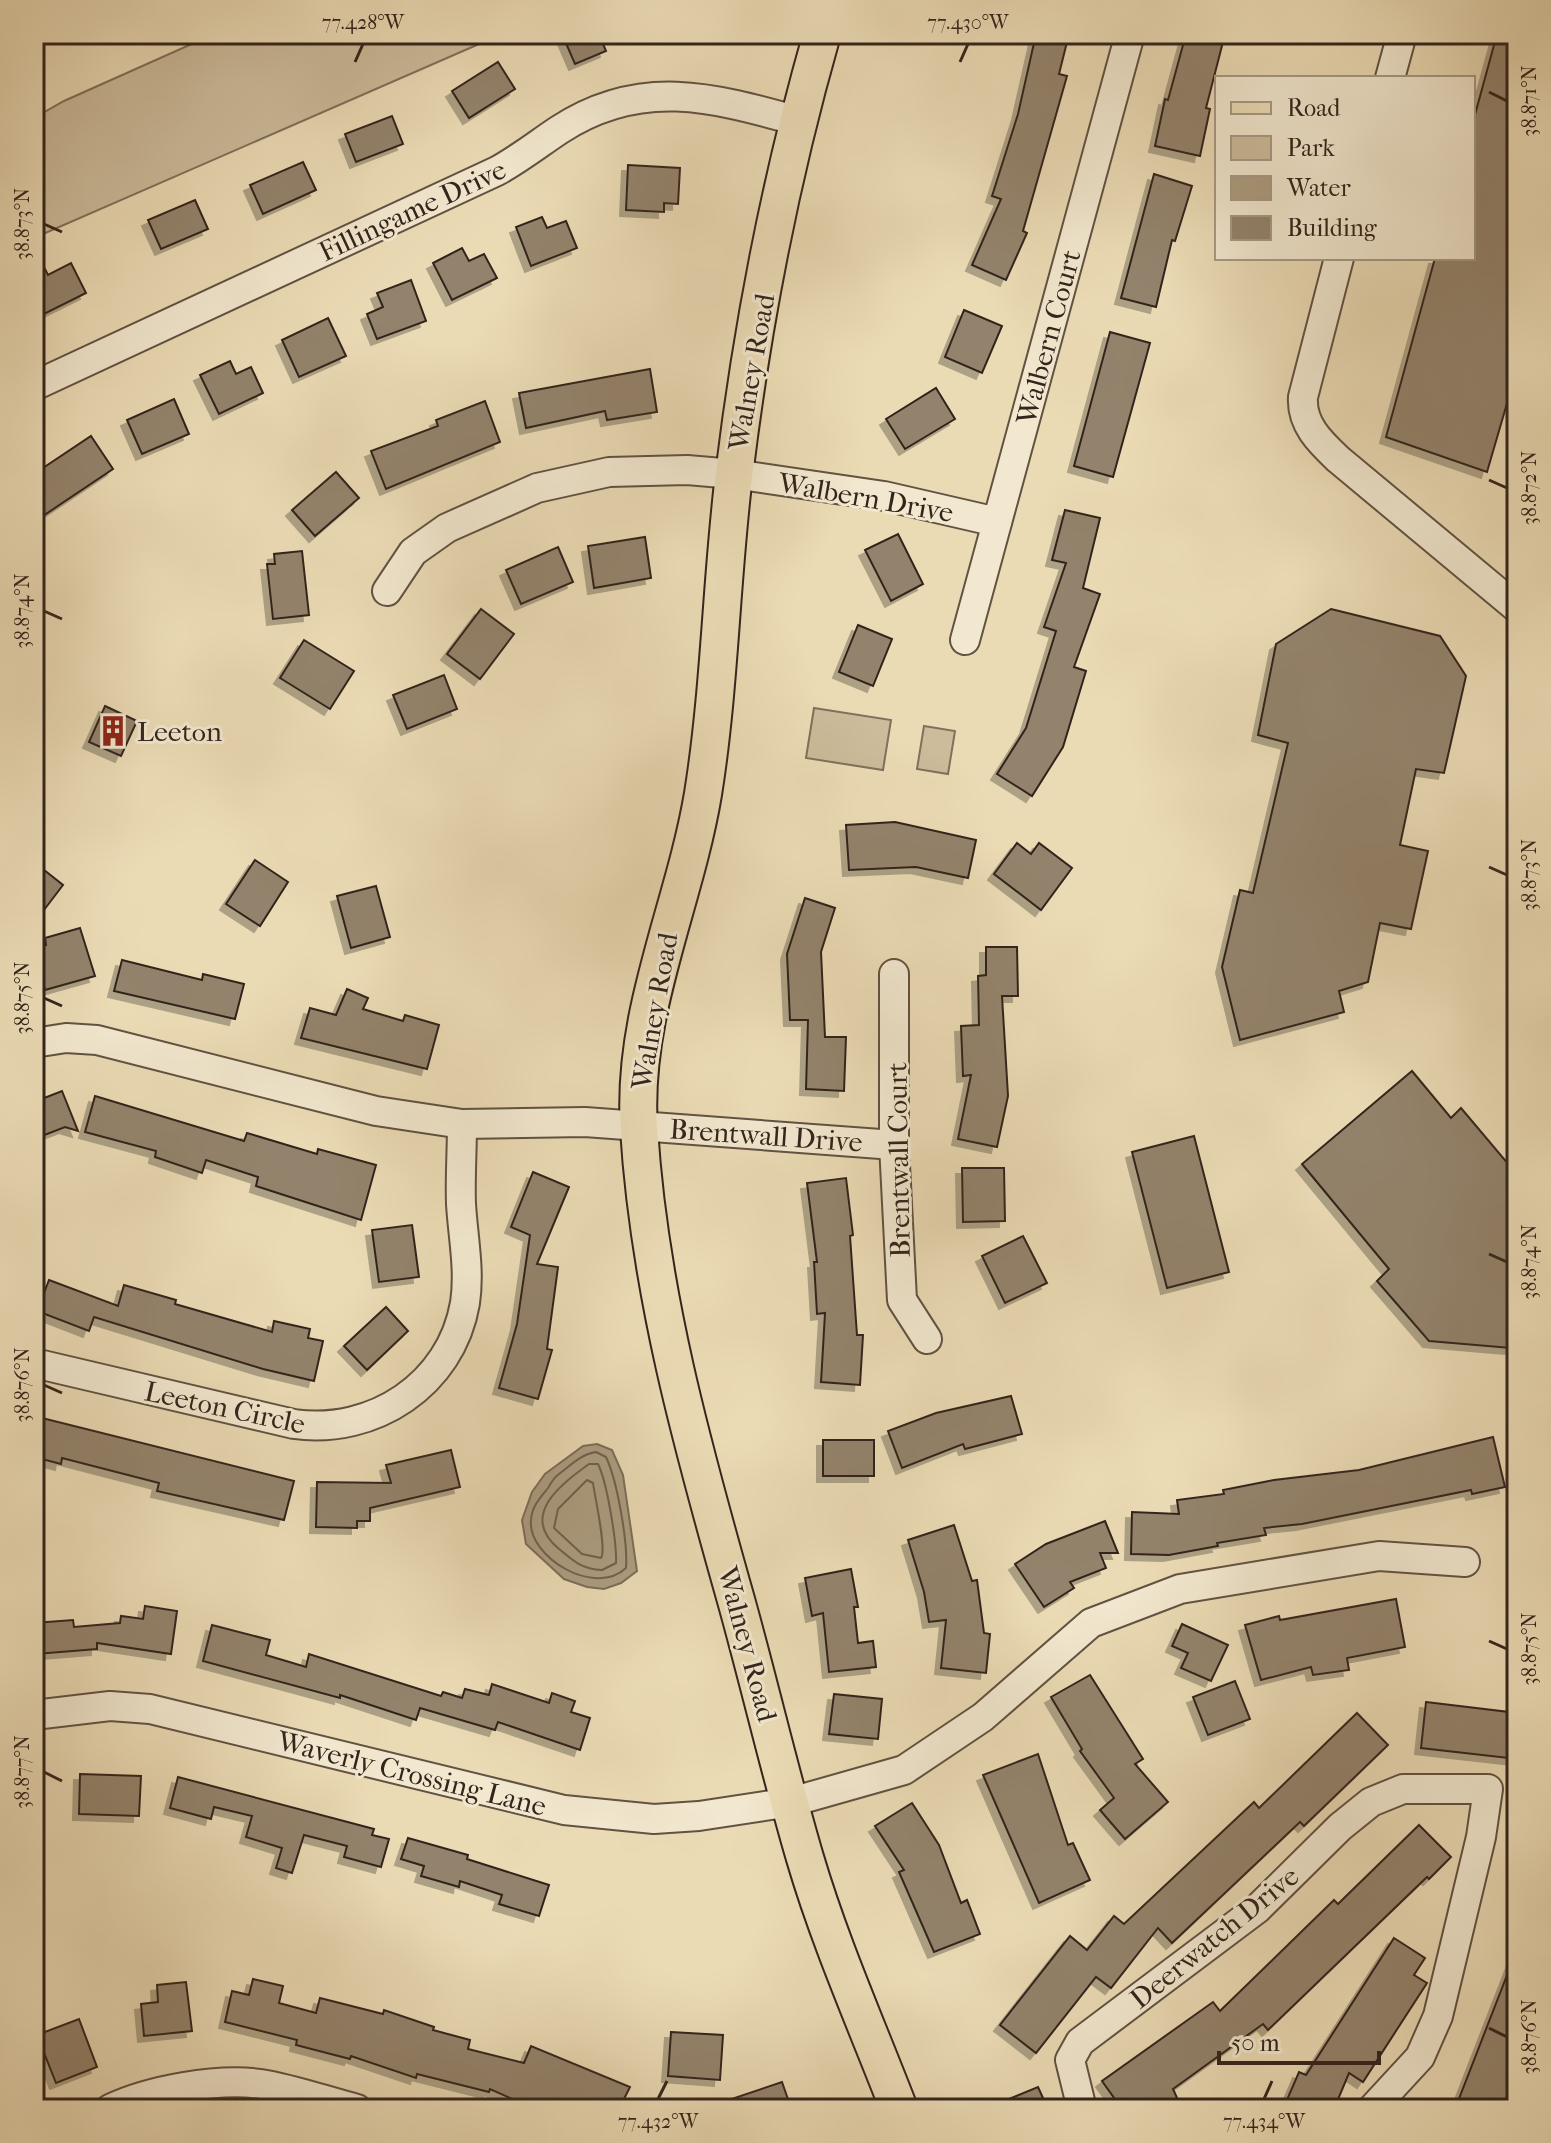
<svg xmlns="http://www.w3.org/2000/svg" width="1551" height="2143" font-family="'IM FELL French Canon',serif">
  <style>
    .green { fill: #ccbc9b; stroke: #80705c; stroke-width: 2 }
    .water { fill: #ac9d81; stroke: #7c6d59; stroke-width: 2 }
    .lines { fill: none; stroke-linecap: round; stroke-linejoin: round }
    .shore { stroke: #70604e; stroke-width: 2 }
    .building { fill: #93836c; stroke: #33241c; stroke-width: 2; filter: url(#shadow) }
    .minor-casing { stroke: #615242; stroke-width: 32 }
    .major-casing { stroke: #33241c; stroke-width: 40 }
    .minor { stroke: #f2e8cf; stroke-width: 28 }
    .major { stroke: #ebdbb5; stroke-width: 36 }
    .ticks { fill: none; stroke: #33241c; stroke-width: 3 }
    .labels { text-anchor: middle; stroke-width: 6; stroke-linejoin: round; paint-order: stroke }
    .street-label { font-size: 28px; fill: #33241c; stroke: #f2e8cf }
    .poi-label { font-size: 28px; fill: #33241c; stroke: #f2e8cf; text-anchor: start }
    .neatline { fill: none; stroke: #33241c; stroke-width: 3 }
    .ticks-label { font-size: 20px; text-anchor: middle; fill: #33241c }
  </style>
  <defs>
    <filter id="shadow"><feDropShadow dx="-6" dy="6" stdDeviation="0" flood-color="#0004"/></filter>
  </defs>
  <rect width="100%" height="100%" fill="#ebdbb5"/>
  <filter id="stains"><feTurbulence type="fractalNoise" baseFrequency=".0025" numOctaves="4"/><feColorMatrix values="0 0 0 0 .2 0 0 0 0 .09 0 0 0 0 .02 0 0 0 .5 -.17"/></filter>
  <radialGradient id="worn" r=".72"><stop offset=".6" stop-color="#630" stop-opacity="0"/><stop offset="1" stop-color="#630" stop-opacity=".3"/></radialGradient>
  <g class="green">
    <polygon points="214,34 502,34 34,238 34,118 64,101"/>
    <polygon points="814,708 891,720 883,770 806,758"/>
    <polygon points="924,726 955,731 948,774 917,769"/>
  </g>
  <polygon class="water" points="597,1444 612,1450 623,1475 637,1571 621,1583 604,1589 587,1587 564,1579 526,1544 522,1520 532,1492 545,1474 583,1446"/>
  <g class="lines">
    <g class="shore">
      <path d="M 596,1452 L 606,1457 C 617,1480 628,1542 626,1568 C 594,1598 527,1556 531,1520 C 532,1506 540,1498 548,1488 C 552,1482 553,1478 559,1474 C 571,1465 581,1454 596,1452 Z"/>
      <path d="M 589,1464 L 598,1464 C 607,1482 617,1543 616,1563 L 602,1570 C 582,1569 573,1561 559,1549 C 519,1516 560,1485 589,1464 Z"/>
      <path d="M 587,1480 L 593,1483 C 595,1498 607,1550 601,1558 L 582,1554 L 554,1528 L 558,1509 Z"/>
    </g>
  </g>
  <g class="building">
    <polygon points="562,34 599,34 606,51 575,64"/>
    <polygon points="1036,34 1069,34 1059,74 1067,76 1023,231 1027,233 1006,280 972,265 1001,199 992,196 1018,114"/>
    <polygon points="1186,34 1225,34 1206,108 1210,109 1200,156 1155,146 1165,99 1168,100"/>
    <polygon points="1497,34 1517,34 1517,369 1487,472 1386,437 1435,258 1473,258 1473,122"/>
    <polygon points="498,62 515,89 469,118 452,91"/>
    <polygon points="392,116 403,144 356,162 345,134"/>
    <polygon points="303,162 316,190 263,214 250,185"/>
    <polygon points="628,165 680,168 678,204 664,203 664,212 626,210"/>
    <polygon points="1154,174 1192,186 1175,241 1172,240 1156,307 1121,298"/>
    <polygon points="195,200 208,229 161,249 148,220"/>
    <polygon points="542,217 547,228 566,221 577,248 531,266 516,227"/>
    <polygon points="34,247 48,275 71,263 86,293 40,316 34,303"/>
    <polygon points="462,248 469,261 484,254 497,278 452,300 433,263"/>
    <polygon points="411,280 426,321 377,339 367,314 383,307 377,293"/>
    <polygon points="964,310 1002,326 982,373 945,357"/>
    <polygon points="328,318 346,356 299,377 282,340"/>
    <polygon points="1110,332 1150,343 1113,477 1074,466"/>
    <polygon points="230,361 236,374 251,367 263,393 219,414 200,375"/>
    <polygon points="650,369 657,412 607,420 605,411 526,428 519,393"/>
    <polygon points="936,388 955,419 905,449 886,419"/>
    <polygon points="174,399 189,434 142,454 127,420"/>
    <polygon points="485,401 500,442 386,489 371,451 438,426 436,420"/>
    <polygon points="91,436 113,469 34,522 34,474"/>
    <polygon points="336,472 359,498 315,536 292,510"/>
    <polygon points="1065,510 1100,518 1083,588 1100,594 1074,667 1086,671 1063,747 1032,796 997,774 1026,728 1056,631 1044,627 1066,563 1052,560"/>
    <polygon points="898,534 923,584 891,601 865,550"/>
    <polygon points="645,537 651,578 594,588 588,546"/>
    <polygon points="558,547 573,582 521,604 506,570"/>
    <polygon points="302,551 309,615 273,619 267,564 275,564 274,554"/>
    <polygon points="481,609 514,634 480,679 447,654"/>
    <polygon points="1331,609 1440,636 1466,676 1444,773 1416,769 1400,845 1428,851 1411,929 1380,923 1368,982 1339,991 1344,1012 1240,1040 1222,967 1240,890 1253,893 1288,743 1258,735 1276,644"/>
    <polygon points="858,625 892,639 873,686 839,672"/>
    <polygon points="304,640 354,671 330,709 280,678"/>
    <polygon points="444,675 457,709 407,729 393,695"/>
    <polygon points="105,706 137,721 121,756 89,742"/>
    <polygon points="895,822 976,840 968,878 916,867 849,870 846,825"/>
    <polygon points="1017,843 1031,854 1039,843 1072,868 1041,910 994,874"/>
    <polygon points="255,860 288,882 260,926 226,904"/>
    <polygon points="34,862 63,885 44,910 34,903"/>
    <polygon points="376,886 390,937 351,948 337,896"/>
    <polygon points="805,898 835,908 821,952 825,1037 846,1037 844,1091 806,1089 808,1020 790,1020 787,954"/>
    <polygon points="80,928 95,976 45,990 34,948 46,945 45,938"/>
    <polygon points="986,947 1017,947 1018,996 1002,996 1008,1096 997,1147 958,1139 971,1075 963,1076 961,1026 979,1025 978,976 986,975"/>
    <polygon points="122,960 202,980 203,974 244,984 235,1019 114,991"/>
    <polygon points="347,989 368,998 363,1009 403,1021 405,1015 439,1025 427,1069 301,1038 310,1008 336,1015"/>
    <polygon points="1412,1071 1451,1118 1461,1108 1509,1165 1517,1157 1517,1343 1511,1348 1429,1341 1377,1281 1389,1269 1302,1164"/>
    <polygon points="62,1091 78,1131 65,1127 34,1139 34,1102"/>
    <polygon points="95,1096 244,1141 247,1133 317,1154 318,1149 376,1165 361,1220 256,1186 258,1177 206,1160 202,1173 155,1157 156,1151 85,1132"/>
    <polygon points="1194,1136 1229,1272 1167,1288 1132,1152"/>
    <polygon points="962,1168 1004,1168 1005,1221 963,1222"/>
    <polygon points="533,1172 569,1187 537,1264 558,1267 547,1349 552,1350 538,1399 499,1388 517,1324 530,1235 511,1227"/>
    <polygon points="846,1178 853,1235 850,1236 857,1335 863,1335 860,1385 821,1382 825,1313 817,1314 814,1262 817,1262 807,1183"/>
    <polygon points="412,1225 419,1277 379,1282 372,1230"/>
    <polygon points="1023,1236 1047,1283 1005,1303 982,1256"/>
    <polygon points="49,1280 118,1306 124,1285 176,1300 175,1304 272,1332 274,1321 310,1329 308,1338 323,1341 314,1381 263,1369 94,1317 89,1331 37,1311"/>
    <polygon points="386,1307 408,1331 367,1370 344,1346"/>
    <polygon points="1011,1396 1022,1434 965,1449 963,1444 902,1468 888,1431 936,1413"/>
    <polygon points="34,1416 294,1481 284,1520 157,1491 159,1483 62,1458 61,1464 34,1457"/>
    <polygon points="1493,1437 1505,1487 1472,1494 1471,1490 1302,1524 1264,1528 1266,1535 1217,1543 1218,1546 1169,1555 1131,1554 1132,1512 1179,1514 1177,1500 1224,1494 1223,1490 1274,1480 1359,1470"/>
    <rect x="823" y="1440" width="51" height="36"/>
    <polygon points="451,1450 460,1487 370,1508 370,1521 357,1521 357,1528 316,1527 317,1482 391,1483 386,1465"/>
    <polygon points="1105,1521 1118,1553 1100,1553 1106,1568 1070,1582 1074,1588 1044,1607 1015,1564 1046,1544"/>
    <polygon points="954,1525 972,1581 977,1580 984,1633 990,1634 986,1673 941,1668 946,1620 929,1622 924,1592 908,1540"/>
    <polygon points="851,1569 858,1607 854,1607 858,1643 873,1641 876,1667 829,1672 823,1613 812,1616 805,1578"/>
    <polygon points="1396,1599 1405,1647 1347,1658 1349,1670 1313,1675 1311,1667 1261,1680 1245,1625 1279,1616 1280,1620"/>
    <polygon points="145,1606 177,1611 171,1654 97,1643 97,1649 36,1654 34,1623 73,1620 74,1627 120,1623 121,1616 143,1619"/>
    <polygon points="1182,1624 1228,1645 1211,1681 1181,1668 1188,1653 1172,1646"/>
    <polygon points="212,1625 270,1640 266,1655 306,1667 309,1654 441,1696 443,1692 462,1698 465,1689 489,1695 492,1684 549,1703 552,1693 575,1701 571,1712 590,1718 580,1750 498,1722 495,1730 420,1708 416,1720 340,1695 340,1698 203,1661"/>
    <polygon points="1090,1675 1143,1759 1135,1764 1168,1802 1125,1839 1100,1810 1114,1798 1080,1751 1082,1749 1051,1697"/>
    <polygon points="1235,1681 1250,1719 1208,1735 1193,1697"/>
    <polygon points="834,1694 882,1699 878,1739 829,1734"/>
    <polygon points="1426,1702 1517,1713 1517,1759 1421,1748"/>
    <polygon points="1357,1713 1388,1745 1304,1826 1300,1822 1172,1943 1158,1928 1111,1988 1096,1977 1036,2053 1000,2025 1070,1936 1087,1950 1114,1916 1124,1924 1254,1802 1259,1808"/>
    <polygon points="1038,1754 1068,1845 1073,1843 1090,1880 1039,1903 983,1775"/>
    <polygon points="80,1774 141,1776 139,1816 79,1814"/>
    <polygon points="178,1777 374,1829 372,1835 389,1839 381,1867 344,1857 347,1846 304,1835 292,1873 276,1868 282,1848 246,1837 252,1816 214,1807 211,1819 170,1808"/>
    <polygon points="912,1803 939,1845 961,1903 967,1900 980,1934 934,1952 899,1872 904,1870 875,1826"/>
    <polygon points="1419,1825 1451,1857 1429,1879 1427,1877 1268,2030 1263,2024 1173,2089 1182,2109 1122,2109 1102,2081 1213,2002 1220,2011 1334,1900 1338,1904"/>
    <polygon points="408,1838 468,1855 467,1859 549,1885 539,1916 499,1904 502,1895 460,1881 459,1887 421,1876 424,1866 401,1859"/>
    <polygon points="1394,1938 1425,1958 1414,1975 1427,1983 1363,2082 1349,2073 1334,2109 1283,2109 1299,2072 1306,2075"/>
    <polygon points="1516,1952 1517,2081 1506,2109 1455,2109"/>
    <polygon points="253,1979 283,1986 279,2003 316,2013 320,1998 383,2014 384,2010 434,2027 433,2030 470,2040 468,2049 524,2063 531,2046 630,2087 619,2109 535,2109 490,2089 489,2092 417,2074 416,2078 351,2056 350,2059 296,2045 297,2040 225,2022 232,1991 249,1995"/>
    <polygon points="186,1982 192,2031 144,2036 141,2004 158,2002 157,1985"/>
    <polygon points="79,2019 97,2067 56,2083 37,2035"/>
    <polygon points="671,2032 723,2035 720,2080 668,2076"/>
    <polygon points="782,2082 790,2105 776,2109 711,2109 711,2106"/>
    <polygon points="1038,2087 1048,2109 985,2109"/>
  </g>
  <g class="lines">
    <defs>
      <g id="minor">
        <polyline points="1390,78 1402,34"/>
        <path d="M 1339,258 L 1303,397 C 1301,424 1320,442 1338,459 L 1517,608"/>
        <path d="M 34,386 L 497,171 C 519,159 538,144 559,130 C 640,77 712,97 798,121"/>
        <polyline points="387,591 413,552 447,528 537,488 609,472 687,470 734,474 884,496 997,522"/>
        <polyline points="965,640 1130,34"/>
        <polyline points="894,974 894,1145 902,1300 927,1339"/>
        <polyline points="34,1043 66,1038 97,1040 376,1111 462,1124 585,1122 894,1145"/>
        <path d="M 34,1363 L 294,1424 C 373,1435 451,1385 465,1303 C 470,1270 463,1237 461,1204 C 460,1178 462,1151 462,1124"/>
        <polyline points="34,1715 110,1706 150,1709 564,1810 654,1819 699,1816 791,1802 904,1770 983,1717 1091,1623 1180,1589 1379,1556 1465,1562"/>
        <path d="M 110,2109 C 150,2090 217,2078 261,2084 C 293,2089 326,2101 357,2109"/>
        <polyline points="1082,2109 1070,2060 1080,2042 1257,1909 1340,1827 1371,1802 1403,1789 1488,1789 1481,1837 1438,2016 1420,2057 1372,2109"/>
      </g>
      <path id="major" d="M 822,34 C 781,177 752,327 734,475 C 721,581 720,688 703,794 C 684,907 631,1012 639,1129 C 649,1290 692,1445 736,1600 C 760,1686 780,1773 805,1858 C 830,1943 867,2026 899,2109"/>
    </defs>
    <use href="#minor" class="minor-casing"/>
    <use href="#major" class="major-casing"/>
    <use href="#minor" class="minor"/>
    <use href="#major" class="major"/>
  </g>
  <path class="ticks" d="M 355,62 L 363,44M 960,62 L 968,44M 1489,92 L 1507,101M 44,224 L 62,232M 1489,480 L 1507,488M 44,611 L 62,619M 1489,867 L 1507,875M 44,998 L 62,1006M 1489,1254 L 1507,1262M 44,1385 L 62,1393M 1489,1641 L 1507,1649M 44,1772 L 62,1781M 1489,2028 L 1507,2037M 658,2099 L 667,2081M 1264,2099 L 1272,2081"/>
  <defs>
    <symbol id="building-bare" viewBox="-9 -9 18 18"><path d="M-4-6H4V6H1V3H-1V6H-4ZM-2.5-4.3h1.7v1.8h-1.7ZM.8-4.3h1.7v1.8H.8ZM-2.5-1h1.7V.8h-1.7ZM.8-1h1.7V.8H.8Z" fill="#8f2418" stroke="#f2e8cf" stroke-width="2.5" paint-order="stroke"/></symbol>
  </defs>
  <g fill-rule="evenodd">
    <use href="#building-bare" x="91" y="709" width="44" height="44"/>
  </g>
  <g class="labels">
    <g class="street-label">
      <text transform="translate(412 210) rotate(-25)" y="10">Fillingame Drive</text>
      <text transform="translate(1048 337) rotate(-75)" y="10">Walbern Court</text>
      <text transform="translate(751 372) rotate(-80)" y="10">Walney Road</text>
      <text transform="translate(866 497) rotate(10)" y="10">Walbern Drive</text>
      <text transform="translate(654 1011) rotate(-80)" y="10">Walney Road</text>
      <text transform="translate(766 1135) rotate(4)" y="10">Brentwall Drive</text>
      <text transform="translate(898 1160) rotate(-91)" y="10">Brentwall Court</text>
      <text transform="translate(225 1407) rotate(12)" y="10">Leeton Circle</text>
      <text transform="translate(748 1644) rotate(75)" y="10">Walney Road</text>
      <text transform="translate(412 1773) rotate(14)" y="10">Waverly Crossing Lane</text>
      <text transform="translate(1214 1937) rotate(-39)" y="10">Deerwatch Drive</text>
    </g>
    <g class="poi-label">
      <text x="137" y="741">Leeton</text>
    </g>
  </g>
  <rect width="1551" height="2143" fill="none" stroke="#ebdbb5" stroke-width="88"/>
  <rect x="1215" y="76" width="260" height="184" fill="#f2e8cf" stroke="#a69a87" stroke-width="2"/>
  <rect x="1231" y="102" width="40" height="12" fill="#ebdbb5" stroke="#a69a87" stroke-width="2"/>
  <text x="1287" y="116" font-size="24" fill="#33241c">Road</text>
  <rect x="1231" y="136" width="40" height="24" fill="#ccbc9b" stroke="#a69a87" stroke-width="2"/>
  <text x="1287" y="156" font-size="24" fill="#33241c">Park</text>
  <rect x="1231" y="176" width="40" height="24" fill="#ac9d81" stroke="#a69a87" stroke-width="2"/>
  <text x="1287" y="196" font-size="24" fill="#33241c">Water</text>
  <rect x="1231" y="216" width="40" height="24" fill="#93836c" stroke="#a69a87" stroke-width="2"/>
  <text x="1287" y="236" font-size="24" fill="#33241c">Building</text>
  <path d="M1219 2051v12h160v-12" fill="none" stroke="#33241c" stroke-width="4"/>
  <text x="1231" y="2051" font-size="24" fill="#33241c" stroke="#f2e8cf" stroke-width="6" paint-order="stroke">50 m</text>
  <rect x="44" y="44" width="1463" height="2055" class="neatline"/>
  <g class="ticks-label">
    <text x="363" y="29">77.428°W</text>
    <text x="968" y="29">77.430°W</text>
    <text transform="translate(1529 101) rotate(-90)" y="7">38.871°N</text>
    <text transform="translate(22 224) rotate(-90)" y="7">38.873°N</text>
    <text transform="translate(1529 488) rotate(-90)" y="7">38.872°N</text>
    <text transform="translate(22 611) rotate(-90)" y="7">38.874°N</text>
    <text transform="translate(1529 875) rotate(-90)" y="7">38.873°N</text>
    <text transform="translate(22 998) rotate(-90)" y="7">38.875°N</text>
    <text transform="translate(1529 1262) rotate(-90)" y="7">38.874°N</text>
    <text transform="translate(22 1385) rotate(-90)" y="7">38.876°N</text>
    <text transform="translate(1529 1649) rotate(-90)" y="7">38.875°N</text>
    <text transform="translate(22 1772) rotate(-90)" y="7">38.877°N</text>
    <text transform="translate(1529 2037) rotate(-90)" y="7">38.876°N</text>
    <text x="658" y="2128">77.432°W</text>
    <text x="1264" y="2128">77.434°W</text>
  </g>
  <rect width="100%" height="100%" filter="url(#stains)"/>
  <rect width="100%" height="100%" fill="url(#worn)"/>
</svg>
